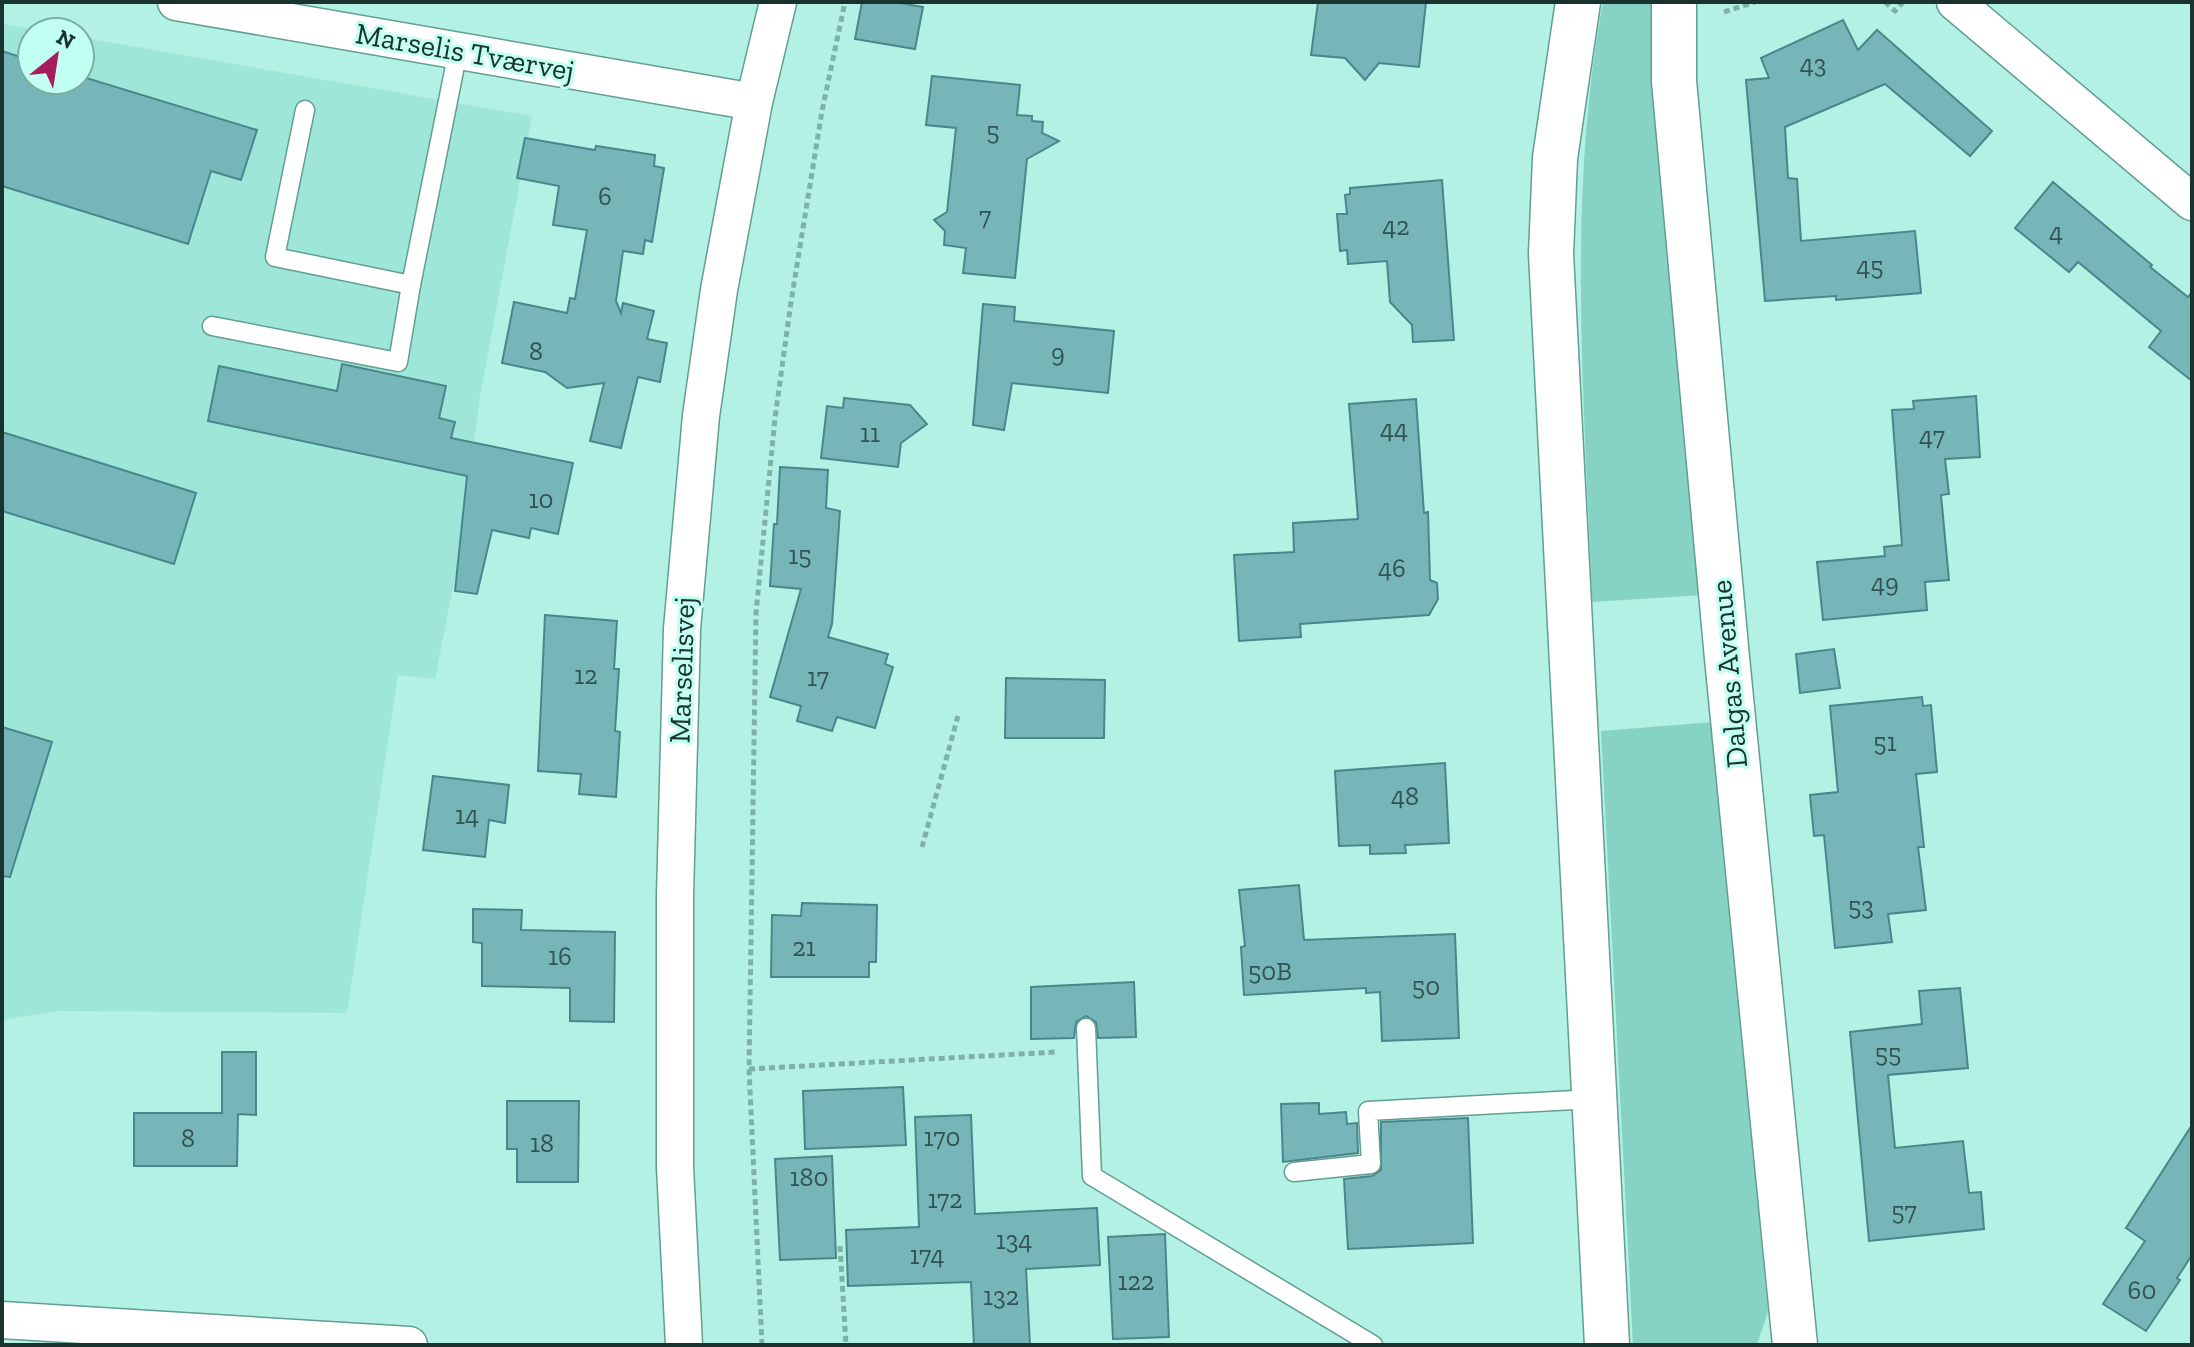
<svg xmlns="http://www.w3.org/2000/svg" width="2194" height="1347" font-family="'Zilla Slab',serif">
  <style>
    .built { fill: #9ee7d8 }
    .green { fill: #86d3c4 }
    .building { fill: #76b6b9; stroke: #48878b; stroke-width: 2 }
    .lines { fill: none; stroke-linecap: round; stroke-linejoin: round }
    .lane-casing { stroke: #629e92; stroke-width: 21 }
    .street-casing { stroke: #629e92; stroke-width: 39 }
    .secondary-casing { stroke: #629e92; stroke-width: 47 }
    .path { stroke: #80b1a7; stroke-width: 5; stroke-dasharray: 6 4; stroke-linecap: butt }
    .lane { stroke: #fff; stroke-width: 18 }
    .street { stroke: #fff; stroke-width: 36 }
    .secondary { stroke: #fff; stroke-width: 44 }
    .labels { text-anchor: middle; stroke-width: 6; stroke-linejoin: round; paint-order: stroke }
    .number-label { font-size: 26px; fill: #315452 }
    .street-label { font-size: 30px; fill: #1a332f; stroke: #c0fff1 }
  </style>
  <rect width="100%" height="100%" fill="#b3f1e4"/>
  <polygon class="built" points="2,24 49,32 32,32 32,80 80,80 80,37 532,116 480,397 459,557 435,679 398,675 347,1013 57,1011 2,1020"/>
  <g class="green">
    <path d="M 1603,2 L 1651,2 L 1653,63 L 1703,595 L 1592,602 C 1585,403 1566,200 1603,2 Z"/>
    <polygon points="1713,722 1768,1312 1757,1344 1633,1345 1601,731"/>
  </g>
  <g class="building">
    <polygon points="862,2 895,2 923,7 915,49 855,39"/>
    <polygon points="1318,2 1426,2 1419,67 1379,63 1365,80 1345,58 1311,55"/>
    <polygon points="1843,20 1858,50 1877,30 1992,131 1970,156 1885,84 1785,127 1788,178 1797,179 1801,241 1915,231 1921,293 1836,300 1836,296 1765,301 1746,80 1769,78 1761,58"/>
    <polygon points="2,51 32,61 32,80 80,80 80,76 257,130 241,180 211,171 188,244 2,186"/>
    <polygon points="932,76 1020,85 1017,115 1032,116 1032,121 1043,122 1042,133 1059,141 1027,159 1015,278 963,273 966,248 944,245 945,231 934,220 947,212 956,128 926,125"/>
    <polygon points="525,138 595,150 596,146 655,155 654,166 664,168 652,242 645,240 643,254 623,251 616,301 621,313 623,303 654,311 647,339 667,343 660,382 638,377 621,448 590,441 604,383 567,388 545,372 502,363 514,302 567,313 570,298 575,299 587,230 553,225 559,186 517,178"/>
    <polygon points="1442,180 1454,340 1413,342 1412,325 1390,302 1387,261 1348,264 1347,250 1340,251 1337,214 1347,214 1345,195 1350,194 1350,188"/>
    <polygon points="2053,182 2152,265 2150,267 2188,297 2192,292 2192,381 2149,347 2161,331 2078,262 2069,272 2015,228"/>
    <polygon points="983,304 1015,307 1014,321 1114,331 1108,393 1012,383 1004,430 973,425"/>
    <polygon points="342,364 446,386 439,418 455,422 451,438 573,463 558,534 531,528 529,538 492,530 477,594 455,591 467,476 208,421 219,366 337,391"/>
    <polygon points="1976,396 1980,457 1945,459 1949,494 1941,495 1949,580 1925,582 1927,610 1823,620 1817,562 1885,556 1884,547 1902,545 1892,410 1914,409 1913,401"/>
    <polygon points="844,398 910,405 927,424 901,443 898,467 821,458 827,406 843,408"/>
    <polygon points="1416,399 1424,513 1428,512 1430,580 1437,583 1438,599 1429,615 1300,624 1301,637 1239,641 1234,555 1294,552 1293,523 1358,519 1349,404"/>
    <polygon points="2,432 196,493 174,564 2,511"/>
    <polygon points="780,467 828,470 826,508 840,511 832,624 828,637 888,654 885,664 893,667 875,728 837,717 832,731 797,721 801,706 770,697 801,589 770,586 774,524 777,524"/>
    <polygon points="545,615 617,621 614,669 619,669 615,731 620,732 616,797 579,794 581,774 538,771"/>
    <polygon points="1834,649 1840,688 1800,693 1796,654"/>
    <polygon points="1006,678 1105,680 1104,738 1005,738"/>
    <polygon points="1922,697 1923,706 1931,705 1937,772 1916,774 1924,847 1918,847 1926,910 1888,914 1892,942 1835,948 1824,835 1814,836 1810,795 1838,792 1830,706"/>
    <polygon points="2,727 52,742 10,877 2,876"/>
    <polygon points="1445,763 1449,843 1405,845 1406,853 1370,854 1370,845 1339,846 1335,771"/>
    <polygon points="433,776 509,785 505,823 489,820 485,857 423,850"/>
    <polygon points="1299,885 1304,940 1455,934 1459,1038 1382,1041 1380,992 1366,993 1366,988 1244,995 1241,947 1245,946 1239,890"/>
    <polygon points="802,903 877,905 876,962 869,962 869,977 771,977 772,915 801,916"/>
    <polygon points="473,909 522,910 521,930 615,932 614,1022 570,1021 570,988 482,986 482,943 473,942"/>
    <polygon points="1134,982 1136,1037 1098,1038 1096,1022 1086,1016 1076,1022 1074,1038 1031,1039 1031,987"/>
    <polygon points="1960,988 1968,1068 1888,1075 1895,1148 1963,1141 1969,1193 1981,1192 1984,1229 1869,1241 1850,1032 1922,1024 1919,991"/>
    <polygon points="222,1052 256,1052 256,1115 238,1114 237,1166 134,1166 134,1113 222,1113"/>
    <polygon points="903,1087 906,1145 805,1149 803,1091"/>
    <polygon points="507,1101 579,1101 578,1182 517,1182 517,1149 507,1149"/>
    <polygon points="1319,1103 1319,1114 1346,1112 1347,1124 1357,1123 1358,1153 1283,1162 1281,1104"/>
    <polygon points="971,1115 975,1214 1097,1208 1100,1265 1026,1269 1030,1345 974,1345 971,1282 848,1286 846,1230 919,1227 915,1117"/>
    <polygon points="1468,1118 1473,1243 1348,1249 1344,1179 1372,1176 1381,1170 1381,1122"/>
    <polygon points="2192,1125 2192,1255 2177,1278 2180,1280 2146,1331 2103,1304 2145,1241 2126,1228"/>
    <polygon points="832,1156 836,1258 780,1260 775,1159"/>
    <polygon points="1165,1234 1169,1337 1113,1339 1108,1237"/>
  </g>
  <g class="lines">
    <defs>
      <g id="lane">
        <polyline points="305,110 275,257 411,285 458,51"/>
        <polyline points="212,326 398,362 411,285"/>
        <polyline points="1086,1028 1092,1176 1373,1345"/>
        <polyline points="1294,1172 1371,1164 1368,1111 1593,1099"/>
      </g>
      <g id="street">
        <polyline points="176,2 754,102"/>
        <polyline points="1955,2 2192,202"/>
        <polyline points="2,1320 409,1345"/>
        <polyline points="684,1345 675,1167 675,896 682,629 701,416 719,290 754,102 778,2"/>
      </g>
      <g id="secondary">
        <polyline points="1578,2 1555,158 1551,254 1607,1345"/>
        <polyline points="1674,2 1674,81 1727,658 1795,1345"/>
      </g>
    </defs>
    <use href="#lane" class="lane-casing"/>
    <use href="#street" class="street-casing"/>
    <use href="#secondary" class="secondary-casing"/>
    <g class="path">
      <polyline points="1885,2 1895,11 1903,2"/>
      <polyline points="1724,12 1755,2"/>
      <polyline points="922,847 958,716"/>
      <polyline points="749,1069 1056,1052"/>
      <polyline points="840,1246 846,1345"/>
      <polyline points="762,1345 749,1069 756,613 775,418 791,302 822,111 845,2"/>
    </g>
    <use href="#lane" class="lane"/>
    <use href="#street" class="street"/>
    <use href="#secondary" class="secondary"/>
  </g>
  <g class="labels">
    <g class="number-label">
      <text x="1813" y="73">43</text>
      <text x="993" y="140">5</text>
      <text x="605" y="205">6</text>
      <text x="985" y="225">7</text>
      <text x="1396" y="235">42</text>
      <text x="2056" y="241">4</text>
      <text x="1870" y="275">45</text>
      <text x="536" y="360">8</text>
      <text x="1058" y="362">9</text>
      <text x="1394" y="438">44</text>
      <text x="870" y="442">11</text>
      <text x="1932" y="445">47</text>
      <text x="541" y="508">10</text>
      <text x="800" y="564">15</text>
      <text x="1392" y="577">46</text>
      <text x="1885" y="592">49</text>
      <text x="586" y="684">12</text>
      <text x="818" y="686">17</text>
      <text x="1885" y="751">51</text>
      <text x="1405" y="805">48</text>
      <text x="467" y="824">14</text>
      <text x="1861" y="915">53</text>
      <text x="804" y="956">21</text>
      <text x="560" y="965">16</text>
      <text x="1270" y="980">50B</text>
      <text x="1426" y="995">50</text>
      <text x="1888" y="1062">55</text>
      <text x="942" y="1146">170</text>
      <text x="188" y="1147">8</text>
      <text x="542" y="1152">18</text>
      <text x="809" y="1186">180</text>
      <text x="945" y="1208">172</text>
      <text x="1904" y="1220">57</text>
      <text x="1014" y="1249">134</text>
      <text x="927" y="1264">174</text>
      <text x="1136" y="1290">122</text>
      <text x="2142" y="1299">60</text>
      <text x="1001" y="1305">132</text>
    </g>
    <g class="street-label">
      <text transform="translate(465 52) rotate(10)" y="10">Marselis Tværvej</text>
      <text transform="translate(682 670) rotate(-88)" y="10">Marselisvej</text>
      <text transform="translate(1729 674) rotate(-95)" y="10">Dalgas Avenue</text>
    </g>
  </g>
  <rect width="2194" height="1347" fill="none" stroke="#1a332f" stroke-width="8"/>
  <g transform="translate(56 56) rotate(30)"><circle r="38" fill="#c0fff1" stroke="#7eada3" stroke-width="2"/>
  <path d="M0-6L14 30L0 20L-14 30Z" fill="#a91c5b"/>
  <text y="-12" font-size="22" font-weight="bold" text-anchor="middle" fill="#1a332f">N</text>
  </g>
</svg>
